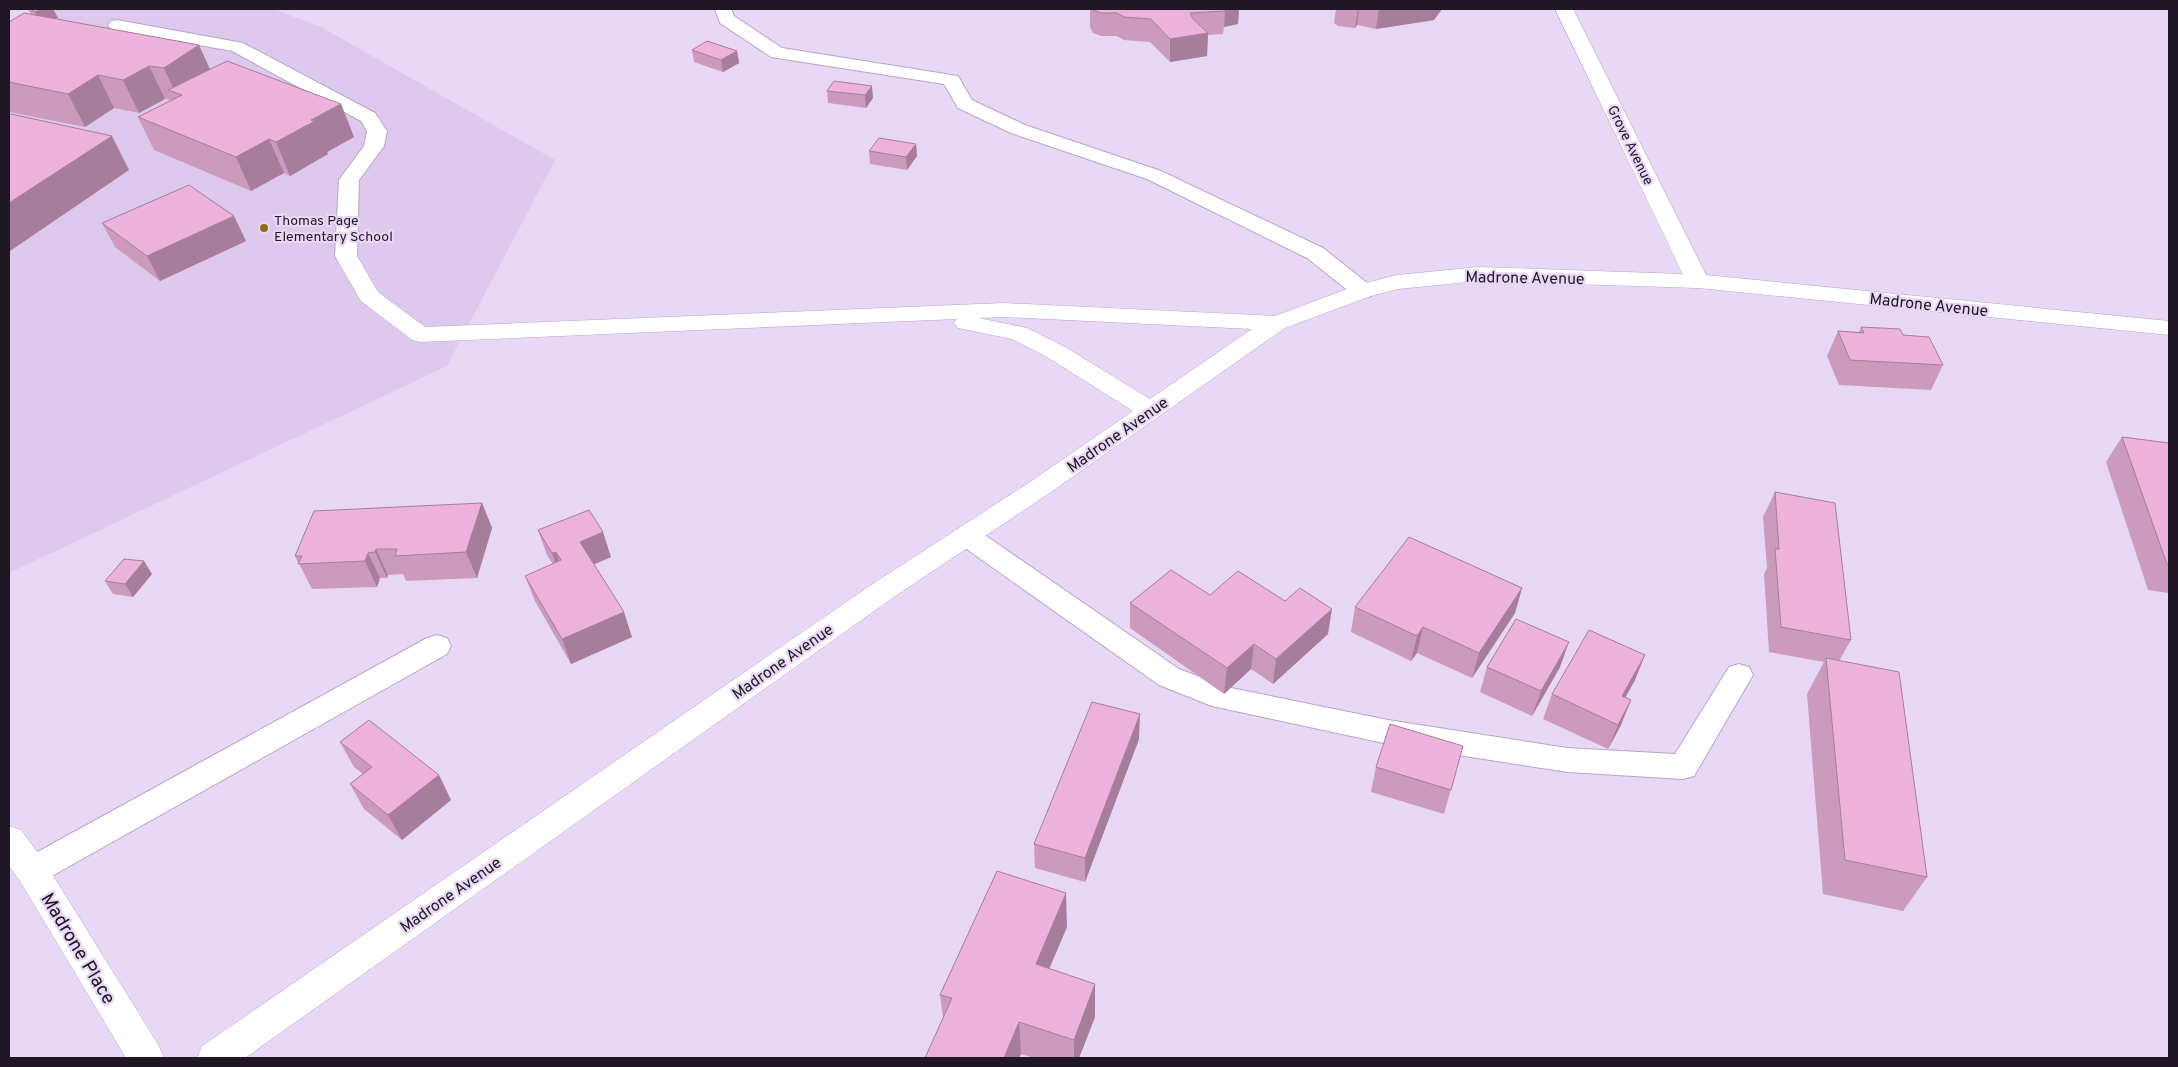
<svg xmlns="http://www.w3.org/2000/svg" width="2178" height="1067" font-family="Overpass,sans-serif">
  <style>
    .built { fill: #dec8ee }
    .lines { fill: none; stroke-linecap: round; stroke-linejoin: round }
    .lane-casing { stroke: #b6a5c3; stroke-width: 2 }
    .street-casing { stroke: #b6a5c3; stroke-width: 1 }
    .lane { fill: #fff; fill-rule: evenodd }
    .street { fill: #fff; fill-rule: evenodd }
    .wall { fill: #cc9abd }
    .shaded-wall { fill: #a67d9a }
    .building { fill: #edb3dc; stroke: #a67d9a }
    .poi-dot { fill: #916b12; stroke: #e9d7f6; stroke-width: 2 }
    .labels { text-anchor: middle; stroke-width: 4.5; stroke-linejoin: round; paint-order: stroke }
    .far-street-label { font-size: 14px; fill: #1f1824; stroke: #e9d7f6 }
    .far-poi-label { font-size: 14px; fill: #1f1824; stroke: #e9d7f6; text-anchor: start }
    .street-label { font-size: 16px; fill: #1f1824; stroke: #e9d7f6 }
    .near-street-label { font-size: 19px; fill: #1f1824; stroke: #e9d7f6 }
  </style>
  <rect width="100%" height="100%" fill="#e9d7f6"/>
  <polygon class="built" points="40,9 273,9 321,27 555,160 447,366 9,573 9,27"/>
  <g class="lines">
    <defs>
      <g id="lane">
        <polygon points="715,9 731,9 734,16 782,48 958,76 972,100 1025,125 1161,171 1323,248 1371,286 1374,291 1371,296 1363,298 1355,296 1307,258 1147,179 1011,133 958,108 944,84 771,57 720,23"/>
        <polygon points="117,20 243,43 375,113 387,131 384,146 359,180 357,256 354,261 346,262 338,261 335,256 339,180 364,146 367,131 361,121 232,51 111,29 108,25 111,21"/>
        <polygon points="967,527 976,529 1179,669 1226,687 1388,720 1567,748 1675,754 1729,667 1739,664 1749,667 1753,675 1694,776 1683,779 1567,772 1388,744 1212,706 1159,685 958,543 954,536 958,529"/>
        <polygon points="437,635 447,638 451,646 447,654 43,881 32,885 21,881 16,871 21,861 427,638"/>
      </g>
      <g id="street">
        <path d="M 1555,9 L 1573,9 L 1706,275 L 2169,321 L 2169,335 L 1698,288 L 1479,281 L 1398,289 L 1371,296 L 1285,328 L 1048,494 L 891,599 L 245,1058 L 197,1058 L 202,1046 L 871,585 L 1030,482 L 1133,411 L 1047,357 L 1012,339 L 958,328 L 954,323 L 957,319 L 420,342 L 412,340 L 361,301 L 335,256 L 338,251 L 346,249 L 354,251 L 378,292 L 425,327 L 1004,303 L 1275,316 L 1355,286 L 1397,275 L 1479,267 L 1683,274 ZM 1004,317 L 1252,329 L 1150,399 L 1065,347 L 1027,328 L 979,318 Z"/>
        <polygon points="9,826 21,830 44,861 159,1046 164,1058 126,1058 20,881 9,866"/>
      </g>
    </defs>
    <use href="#lane" class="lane-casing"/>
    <use href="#street" class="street-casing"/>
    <use href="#lane" class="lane"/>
    <use href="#street" class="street"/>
  </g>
  <g class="wall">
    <polygon points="28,9 53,9 58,18 54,19 210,69 341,104 354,137 327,152 328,154 290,176 284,173 251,191 154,150 138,117 172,100 165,99 139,113 114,108 85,127 9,112 9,22 31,14"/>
    <polygon points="1090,9 1239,9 1238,24 1224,27 1223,34 1208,35 1207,56 1170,62 1150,42 1124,40 1117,36 1101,36 1093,33 1090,27"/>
    <polygon points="1336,9 1442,9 1434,20 1376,29 1357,25 1355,28 1338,26 1334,23"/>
    <polygon points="692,50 737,51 739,63 723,72 694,62"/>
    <polygon points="834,81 873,98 866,108 828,103 827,91"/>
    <polygon points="916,144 917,156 907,170 870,164 869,151"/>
    <polygon points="102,223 246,241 160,281 115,247"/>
    <polygon points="1861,327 1903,335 1943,365 1931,390 1839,385 1827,356 1838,331 1859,332"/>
    <polygon points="2122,437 2169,443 2169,593 2148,590 2106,462"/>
    <polygon points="1775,492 1851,640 1839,661 1927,877 1903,911 1823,894 1807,694 1824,662 1769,652 1764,574 1767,568 1763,517"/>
    <polygon points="482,503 492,528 477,578 406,581 403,574 388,575 387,578 380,578 377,587 312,589 295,556"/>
    <polygon points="538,530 611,557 594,564 632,637 571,664 535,601 525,576 553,564 547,555"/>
    <polygon points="152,574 133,597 113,594 105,581"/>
    <polygon points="1522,588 1515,613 1472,678 1417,653 1411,661 1351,632 1355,607"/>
    <polygon points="1210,595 1328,634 1273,684 1251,669 1224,694 1130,628 1130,603"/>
    <polygon points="1487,667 1560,667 1532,716 1480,692"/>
    <polygon points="1635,680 1625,698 1621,725 1608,749 1543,719 1552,694"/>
    <polygon points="1139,739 1085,882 1035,868 1034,844"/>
    <polygon points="340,742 451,800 402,840 364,809 350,784 363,774 354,767"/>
    <polygon points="1463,746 1444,814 1371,792 1376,767"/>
    <polygon points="1067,927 1049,969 1095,984 1095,1017 1079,1058 1034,1058 1021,1054 943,1018 940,995"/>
  </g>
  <g class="shaded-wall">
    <polygon points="43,9 53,9 58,18 41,23 35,12"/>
    <polygon points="1223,9 1239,9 1238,24 1224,27 1225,11"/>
    <polygon points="1358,9 1359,9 1357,25 1355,28"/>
    <polygon points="1379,9 1442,9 1434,20 1376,29"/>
    <polygon points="1208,33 1207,56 1170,62 1170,39"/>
    <polygon points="199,45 214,78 182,95 175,92 164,68"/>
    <polygon points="737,51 739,63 723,72 721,60"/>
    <polygon points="149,66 165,99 139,113 123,80"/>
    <polygon points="98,75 114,108 85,127 68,94"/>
    <polygon points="872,86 873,98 866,108 865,95"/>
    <polygon points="341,104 354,137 327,152 328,154 290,176 276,142 311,120"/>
    <polygon points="112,136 129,170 10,251 9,249 9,203"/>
    <polygon points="269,139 284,173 251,191 236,157"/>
    <polygon points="916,144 917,156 907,170 906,157"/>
    <polygon points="234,216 246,241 160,281 147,256"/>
    <polygon points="482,503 492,528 477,578 466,552"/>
    <polygon points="603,532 611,557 588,567 580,542"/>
    <polygon points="376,549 388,575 387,578 375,552"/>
    <polygon points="556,552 565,577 561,578 552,553"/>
    <polygon points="368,553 380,578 377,587 365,561"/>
    <polygon points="144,561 152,574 133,597 125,584"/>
    <polygon points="1522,588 1515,613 1472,678 1479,653"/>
    <polygon points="1332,609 1328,634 1273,684 1276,659"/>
    <polygon points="624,612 632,637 571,664 562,639"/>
    <polygon points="1423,627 1417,653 1411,661 1417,636"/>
    <polygon points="1569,642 1560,667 1532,716 1541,691"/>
    <polygon points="1254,644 1251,669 1224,694 1227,668"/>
    <polygon points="1645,655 1635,680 1612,721 1622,696"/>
    <polygon points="1631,700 1621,725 1608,749 1618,725"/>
    <polygon points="1140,714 1139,739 1085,882 1085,858"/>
    <polygon points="439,775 451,800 402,840 388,815"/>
    <polygon points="1066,893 1067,927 1037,997 1036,964"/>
    <polygon points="1095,984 1095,1017 1079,1058 1074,1058 1074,1040"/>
    <polygon points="1019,1022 1021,1054 1019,1058 1004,1058"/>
  </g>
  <g class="building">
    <polygon points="31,9 43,9 35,12"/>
    <polygon points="1092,9 1224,9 1225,11 1190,13 1193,19 1208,33 1170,39 1151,19 1124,17 1117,13 1101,13 1093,10"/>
    <polygon points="24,13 199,45 164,68 149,66 123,80 98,75 68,94 9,82 9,22"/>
    <polygon points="707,41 737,51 721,60 692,50"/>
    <polygon points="227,61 341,104 311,120 315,121 276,142 269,139 236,157 138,117 182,95 168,90"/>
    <polygon points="834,81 872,86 865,95 827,91"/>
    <polygon points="11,114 112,136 9,203 9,116"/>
    <polygon points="879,138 916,144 906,157 869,151"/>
    <polygon points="189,185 234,216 147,256 102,223"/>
    <polygon points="1861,327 1900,329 1903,335 1929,337 1943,365 1850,360 1838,331 1864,333"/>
    <polygon points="2122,437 2169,443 2169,565 2167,564"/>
    <polygon points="1775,492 1835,503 1851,640 1781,627 1775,549 1779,549"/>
    <polygon points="482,503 466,552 395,556 397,549 376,549 375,552 368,553 365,561 298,564 302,556 295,556 314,511"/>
    <polygon points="589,510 603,532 580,542 624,612 562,639 525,576 561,560 556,552 552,553 538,530"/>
    <polygon points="1409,537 1522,588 1479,653 1423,627 1417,636 1355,607"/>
    <polygon points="124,559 144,561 125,584 105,581"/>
    <polygon points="1171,570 1210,595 1238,571 1285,601 1300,588 1332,609 1276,659 1254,644 1227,668 1130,603"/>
    <polygon points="1516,619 1569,642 1541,691 1487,667"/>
    <polygon points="1589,630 1645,655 1622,696 1631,700 1618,725 1552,694"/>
    <polygon points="1826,658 1899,672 1927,877 1845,860"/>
    <polygon points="1092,702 1140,714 1085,858 1034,844"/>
    <polygon points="369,720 439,775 388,815 350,784 372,767 340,742"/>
    <polygon points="1390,724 1463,746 1451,790 1376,767"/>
    <polygon points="997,871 1066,893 1036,964 1095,984 1074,1040 1019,1022 1004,1058 925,1058 952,998 940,995"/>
  </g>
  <circle class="poi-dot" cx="264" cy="228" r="5"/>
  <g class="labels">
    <g class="far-street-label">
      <text transform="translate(1631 145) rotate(64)" y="5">Grove Avenue</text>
    </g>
    <g class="far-poi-label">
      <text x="274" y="225">Thomas Page<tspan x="274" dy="16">Elementary School</tspan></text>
    </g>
    <g class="street-label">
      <text transform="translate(1525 277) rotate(1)" y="6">Madrone Avenue</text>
      <text transform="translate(1929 304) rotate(6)" y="6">Madrone Avenue</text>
      <text transform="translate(1117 434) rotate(-35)" y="6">Madrone Avenue</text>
      <text transform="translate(782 661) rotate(-35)" y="6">Madrone Avenue</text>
      <text transform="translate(450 894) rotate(-35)" y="6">Madrone Avenue</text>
    </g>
    <g class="near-street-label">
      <text transform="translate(79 948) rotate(59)" y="7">Madrone Place</text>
    </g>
  </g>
  <rect width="2178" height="1067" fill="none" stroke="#1f1824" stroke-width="20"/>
</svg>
